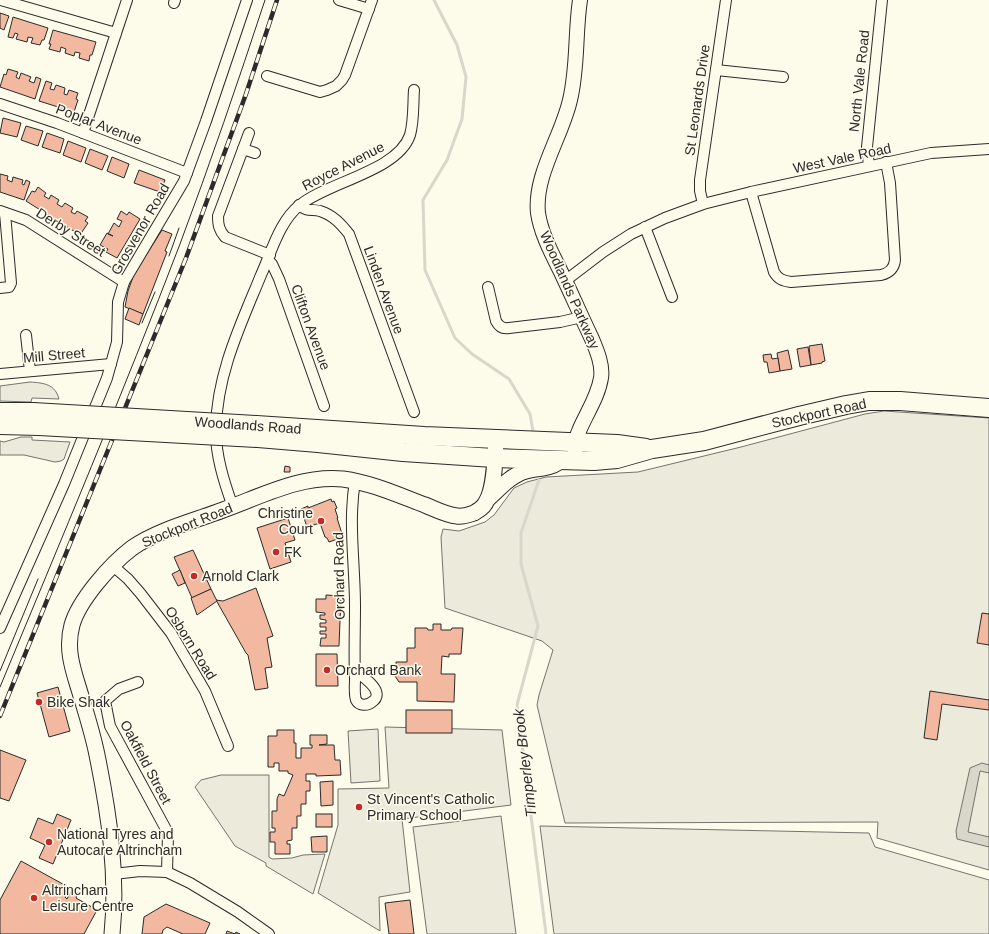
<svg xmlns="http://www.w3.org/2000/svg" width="989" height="934" font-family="Arial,sans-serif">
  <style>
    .green { fill: #ecebdb; stroke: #74746e }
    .water { fill: #d8d7c9; stroke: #74746e }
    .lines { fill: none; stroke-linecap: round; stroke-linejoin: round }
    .stream { stroke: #d8d7c9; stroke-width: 3 }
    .building { fill: #f2b8a0; stroke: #2b2b2b }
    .street-casing { stroke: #2b2b2b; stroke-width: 12 }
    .secondary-casing { stroke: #2b2b2b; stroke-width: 16 }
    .primary-casing { stroke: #2b2b2b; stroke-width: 17 }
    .highway-casing { stroke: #2b2b2b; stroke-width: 20 }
    .street { stroke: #fdfbea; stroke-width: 10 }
    .secondary { stroke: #fdfbea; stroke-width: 14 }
    .primary { stroke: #fdfbea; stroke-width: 15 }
    .highway { stroke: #fdfbea; stroke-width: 18 }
    .tram { stroke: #2b2b2b; stroke-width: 1 }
    .rail-casing { stroke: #2b2b2b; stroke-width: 4.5 }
    .rail { stroke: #fdfbea; stroke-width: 3; stroke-dasharray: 9; stroke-linecap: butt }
    .highway-bridge-casing { stroke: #2b2b2b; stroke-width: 20; stroke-linecap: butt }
    .highway-bridge { stroke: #fdfbea; stroke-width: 18 }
    .poi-dot { fill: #c62828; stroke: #fdfbea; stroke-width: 1.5 }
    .labels { text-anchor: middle; stroke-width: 3; stroke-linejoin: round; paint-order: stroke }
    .street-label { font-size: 14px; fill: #2b2b2b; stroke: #fdfbea }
    .poi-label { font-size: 14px; fill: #2b2b2b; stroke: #fdfbea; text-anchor: start }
    .water-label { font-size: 15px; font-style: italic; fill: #2b2b2b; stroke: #fdfbea }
  </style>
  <rect width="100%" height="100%" fill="#fdfbea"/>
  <g class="green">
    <path d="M 30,382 C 44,383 55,384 59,399 L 32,398 L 31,402 L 0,401 L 0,386 Z"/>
    <polygon points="884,411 989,418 989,870 877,838 878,822 565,823 537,705 539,695 553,650 542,641 445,608 441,537 443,529 459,531 485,522 494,515 514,488 527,482 546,477 638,472 741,447 865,414"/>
    <polygon points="21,437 32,437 32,440 70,442 64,459 61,461 55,462 24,455 0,455 0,441 4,442"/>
    <polygon points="385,727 502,730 511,805 402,819 410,892 379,897 380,931 318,893 338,825 338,789 389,788"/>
    <polygon points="378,729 380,781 351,783 348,731"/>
    <polygon points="221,775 269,775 269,857 272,859 292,858 303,855 325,854 313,894 266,866 266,863 235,846 195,787 201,780"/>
    <polygon points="501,816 516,934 427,934 413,827"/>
    <polygon points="540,826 869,833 875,847 989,880 989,934 554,934"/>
  </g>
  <polygon class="water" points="982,763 989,765 989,773 980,771 968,832 989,837 989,847 957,839 956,831 970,768"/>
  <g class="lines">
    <g class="stream">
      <polyline points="434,0 457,45 466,77 462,119 447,160 423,200 425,270 455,338 472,354 509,379 530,414 533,431"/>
      <polyline points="539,480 521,533 521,564 538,626 517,705 546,934"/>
    </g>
  </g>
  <g class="building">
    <polygon points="0,13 9,16 4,30 0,28"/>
    <polygon points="13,17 48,28 44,40 42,40 40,45 31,43 33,38 28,37 27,42 16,39 18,34 15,33 13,38 8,37"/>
    <polygon points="53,30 96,42 92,55 90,55 89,61 79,58 80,53 75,52 74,56 65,53 66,49 61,47 60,52 49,49 51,44 49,44"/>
    <polygon points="8,69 18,72 16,77 19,79 21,73 31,77 29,81 34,83 36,77 41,79 35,99 0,87 4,74 6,75"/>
    <polygon points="46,81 52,83 50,89 54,90 56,85 65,88 64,94 67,95 69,90 78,93 76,99 78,100 74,112 39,101"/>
    <polygon points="3,118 21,123 17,137 0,133"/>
    <polygon points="26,126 43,131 38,146 21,140"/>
    <polygon points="47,133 64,139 60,153 42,147"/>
    <polygon points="68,141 86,148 81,162 63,155"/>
    <polygon points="90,149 108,156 102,170 85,163"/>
    <polygon points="112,157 129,164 124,178 107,171"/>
    <polygon points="139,170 165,180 160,192 134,183"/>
    <polygon points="0,174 8,176 7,180 12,182 13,177 23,180 22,184 24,185 26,180 30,182 24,200 0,192"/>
    <polygon points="38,187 46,193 44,196 49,199 51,195 59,200 57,204 62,207 65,203 73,208 71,212 75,214 77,211 88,217 85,221 88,223 80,235 26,201 32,191 35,192"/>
    <polygon points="121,211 127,215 129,212 140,219 117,258 106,252 108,249 100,245 107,233 113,236 108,234 114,223 119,227 122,221 117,219"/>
    <polygon points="162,230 172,234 165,251 167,252 143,314 125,307 128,291 134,274"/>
    <polygon points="129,308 143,314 139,325 125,319"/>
    <polygon points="822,344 825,361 822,362 822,363 811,365 809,346"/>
    <polygon points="808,347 811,365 800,367 797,349"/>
    <polygon points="788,350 792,369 780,371 777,353"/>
    <polygon points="771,354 772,359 778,358 780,371 769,373 767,362 764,362 763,355"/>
    <polygon points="285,466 290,467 290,472 284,472"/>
    <polygon points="331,499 332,502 334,501 337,508 335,509 338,518 337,518 343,537 329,542 327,538 325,537 320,523 307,527 301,509 308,506 308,508"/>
    <polygon points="288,518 295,540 285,543 291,562 270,569 257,528"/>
    <polygon points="193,550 211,589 192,598 174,557"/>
    <polygon points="180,570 185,583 178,586 172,574"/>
    <polygon points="256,588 273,636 267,638 272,667 265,668 268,688 255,690 248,655 246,653 216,600 223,601"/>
    <polygon points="211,589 217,601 197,615 191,598"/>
    <polygon points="326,595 341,596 339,646 320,646 321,638 326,638 326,634 320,634 320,631 326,631 326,627 320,627 320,623 326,623 326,620 320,619 320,615 325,615 325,613 316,612 316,599 326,599"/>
    <polygon points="982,613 989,614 989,645 977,643"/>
    <polygon points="433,624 441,624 441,630 451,630 452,628 463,628 461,654 449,654 449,657 442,656 441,674 455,674 454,702 417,701 417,682 399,682 393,673 396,669 396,662 407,662 407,648 415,648 415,628 427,628 428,630 433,630"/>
    <polygon points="316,654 337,654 338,686 316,686"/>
    <polygon points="58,687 70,731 49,737 37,693"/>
    <polygon points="930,691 989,700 989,710 942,704 937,740 924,738"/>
    <rect x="406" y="710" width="46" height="23"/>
    <polygon points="277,730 294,730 294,743 296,743 296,758 301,758 301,748 312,748 312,745 310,745 310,735 327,735 327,744 319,745 334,745 335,760 340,760 341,775 316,776 316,774 306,774 306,781 310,781 310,791 306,791 306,804 301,804 301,816 297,816 297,828 292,828 292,840 287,841 287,844 290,844 290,854 275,854 275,842 270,842 270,832 275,832 275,828 272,828 272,811 277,811 277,799 279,794 284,796 293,775 288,773 288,771 279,771 279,763 274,763 274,767 268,767 268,736 277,736"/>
    <polygon points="0,750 26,760 9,801 0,798"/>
    <polygon points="333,781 333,805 321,806 320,782"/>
    <polygon points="57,814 71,820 53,864 39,858 45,845 30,838 38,818 53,824"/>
    <rect x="316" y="814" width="16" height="13"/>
    <polygon points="327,836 327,852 312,852 311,837"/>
    <polygon points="21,861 70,888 65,897 67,899 72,890 78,893 76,898 97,910 84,934 0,934 0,900"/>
    <polygon points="410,900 414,934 389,934 385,903"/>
    <polygon points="166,904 210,923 205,934 183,934 167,927 163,930 162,934 142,934 144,917"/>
    <polygon points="227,931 235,934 236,932 240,934 226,934"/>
  </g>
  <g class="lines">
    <defs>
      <g id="street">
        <polyline points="1,0 116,33"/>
        <polyline points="339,0 369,9"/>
        <polyline points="174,3 175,0"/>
        <polyline points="716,70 783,77"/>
        <polyline points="267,76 320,92 327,90 336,86 342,80 345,75 372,0"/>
        <polyline points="0,104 57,123 187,173"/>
        <polyline points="83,133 127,0"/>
        <path d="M 249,133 L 218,216 C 218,225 219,230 225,237 L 270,255"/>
        <polyline points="243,149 255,153"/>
        <polyline points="869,166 867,147 882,0"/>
        <path d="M 751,192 L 774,272 C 778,279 783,281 791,282 L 881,275 C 889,273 894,269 895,260 L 890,183 L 886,162"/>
        <polyline points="703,204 700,191 700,180 726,0"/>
        <path d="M 299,205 C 307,212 311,209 320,211 C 333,215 341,224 349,234 L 414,412"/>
        <polyline points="0,211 26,220 124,282"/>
        <polyline points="645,227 672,297"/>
        <polyline points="268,260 272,264 279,279 324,406"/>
        <polyline points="565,281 603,252 631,234 665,218 703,204 751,192 931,153 989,149"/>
        <path d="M 488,287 L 496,321 C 499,327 503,329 509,328 L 560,322 L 582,317"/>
        <polyline points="0,288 9,287 11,283 5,213"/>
        <polyline points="26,335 30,371"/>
        <polyline points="0,374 111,364"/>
        <path d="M 233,507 C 224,482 215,454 216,428 C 217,373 241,324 261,275 C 271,253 280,220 300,205 C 328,182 398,171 410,135 C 414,121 413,104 414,90"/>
        <polyline points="113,566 128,579 141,594 171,633 205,691 228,746"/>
        <polyline points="0,628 64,484 107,378 117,342 118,302 124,282 184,181 206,121 247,0"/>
        <path d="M 355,671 C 362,676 387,692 372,702 C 367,706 359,706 356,700 C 354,694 355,685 355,679 C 354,654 355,630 355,606 C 355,564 348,522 355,481"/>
        <polyline points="138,682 119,689 105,701 110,726 168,833 167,872"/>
        <polyline points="114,874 140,871 167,872 190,883 238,912 269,934"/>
      </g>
      <path id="secondary" d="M 575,452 C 576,445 576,437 579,431 C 586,414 598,397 601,378 C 603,365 597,351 592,339 C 581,316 571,293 560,270 C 551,252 541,233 538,213 C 534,175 562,136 570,100 C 578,67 575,33 580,0"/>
      <g id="primary">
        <path d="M 489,498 C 500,488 511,475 526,471 C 538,468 549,469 559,462"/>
        <path d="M 112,934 C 118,874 109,814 97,755 C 93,735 87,716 81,696 C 74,672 65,651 72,625 C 79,600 111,564 132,548 C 158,530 194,521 223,510 C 262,496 300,475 343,479 C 372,483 398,495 425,505 C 435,509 446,515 457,516 C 463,517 468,515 474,513 C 479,510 484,507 486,502 C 495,488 495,456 496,439"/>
      </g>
      <g id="highway">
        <polyline points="0,412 33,412"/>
        <polyline points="0,425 39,426"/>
        <polyline points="256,425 424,436 617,444 646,448"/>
        <polyline points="258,438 318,443 403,452 494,458 594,461 617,459 652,449 704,441 799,416 846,405 869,401 900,401 989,408"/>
      </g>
    </defs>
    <use href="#street" class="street-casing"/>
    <use href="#secondary" class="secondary-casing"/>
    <use href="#primary" class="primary-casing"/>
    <use href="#highway" class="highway-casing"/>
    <use href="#street" class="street"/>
    <use href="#secondary" class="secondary"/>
    <use href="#primary" class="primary"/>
    <use href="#highway" class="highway"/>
    <g class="tram">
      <polyline points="169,256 179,228"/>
      <polyline points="142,323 155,292"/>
      <polyline points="0,671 38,579"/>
      <path d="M 0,687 C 61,540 123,393 180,244 C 210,164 238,82 265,0"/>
    </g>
    <defs>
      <polyline id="rail" points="0,716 186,258 246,94 277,0"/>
    </defs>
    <use href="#rail" class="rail-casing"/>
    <use href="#rail" class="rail"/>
    <defs>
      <g id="highway-bridge">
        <polyline points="33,412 256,425"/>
        <polyline points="39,426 258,438"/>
      </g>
    </defs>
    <use href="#highway-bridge" class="highway-bridge-casing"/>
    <use href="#highway-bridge" class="highway-bridge"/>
  </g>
  <g class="poi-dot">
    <circle cx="321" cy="521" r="4"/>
    <circle cx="276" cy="552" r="4"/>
    <circle cx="194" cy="576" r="4"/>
    <circle cx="327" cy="670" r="4"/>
    <circle cx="39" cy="702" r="4"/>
    <circle cx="359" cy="807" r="4"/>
    <circle cx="49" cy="842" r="4"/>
    <circle cx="34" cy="898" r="4"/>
  </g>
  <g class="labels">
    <g class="street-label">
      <text transform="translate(859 81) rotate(-84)" y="5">North Vale Road</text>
      <text transform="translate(697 100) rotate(-82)" y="5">St Leonards Drive</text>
      <text transform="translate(99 124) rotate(21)" y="5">Poplar Avenue</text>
      <text transform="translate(842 158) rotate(-12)" y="5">West Vale Road</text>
      <text transform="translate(343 166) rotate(-27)" y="5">Royce Avenue</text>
      <text transform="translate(140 229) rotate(-60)" y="5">Grosvenor Road</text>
      <text transform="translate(71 232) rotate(32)" y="5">Derby Street</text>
      <text transform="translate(384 290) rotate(70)" y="5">Linden Avenue</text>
      <text transform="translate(570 290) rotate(66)" y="5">Woodlands Parkway</text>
      <text transform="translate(311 327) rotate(70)" y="5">Clifton Avenue</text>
      <text transform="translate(54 355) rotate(-5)" y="5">Mill Street</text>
      <text transform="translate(819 413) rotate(-12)" y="5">Stockport Road</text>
      <text transform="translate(248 425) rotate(4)" y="5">Woodlands Road</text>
      <text transform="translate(187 525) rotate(-22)" y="5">Stockport Road</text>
      <text transform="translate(339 576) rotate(-91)" y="5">Orchard Road</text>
      <text transform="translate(191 643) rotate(58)" y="5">Osborn Road</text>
      <text transform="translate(146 762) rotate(62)" y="5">Oakfield Street</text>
    </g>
    <g class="poi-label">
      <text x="313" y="518" text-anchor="end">Christine<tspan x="313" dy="16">Court</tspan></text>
      <text x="284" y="557">FK</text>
      <text x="202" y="581">Arnold Clark</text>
      <text x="335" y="675">Orchard Bank</text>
      <text x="47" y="707">Bike Shak</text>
      <text x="367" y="804">St Vincent's Catholic<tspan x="367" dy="16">Primary School</tspan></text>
      <text x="57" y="839">National Tyres and<tspan x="57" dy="16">Autocare Altrincham</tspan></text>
      <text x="42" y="895">Altrincham<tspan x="42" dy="16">Leisure Centre</tspan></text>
    </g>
    <g class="water-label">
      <text transform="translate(525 763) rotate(-97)" y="5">Timperley Brook</text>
    </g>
  </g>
</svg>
